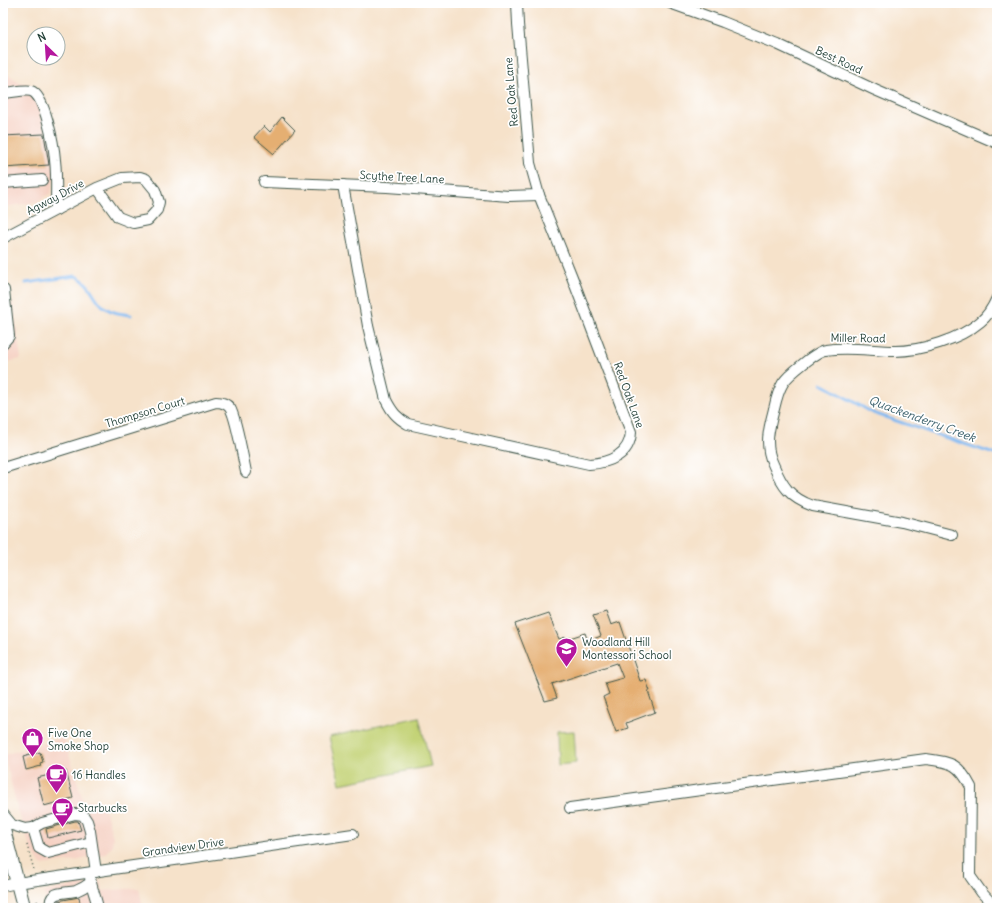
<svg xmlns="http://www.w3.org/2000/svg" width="1000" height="911" font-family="Delius,sans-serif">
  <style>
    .built { fill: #f6d2c4 }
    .green { fill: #c2d275; stroke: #708854 }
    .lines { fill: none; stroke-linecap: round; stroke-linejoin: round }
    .stream { stroke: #82baf2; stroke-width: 3 }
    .building { fill: #e5af72 }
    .minor-casing { stroke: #3f564a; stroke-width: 12 }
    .major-casing { stroke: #3f564a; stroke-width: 15 }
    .path { stroke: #3f564a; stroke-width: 1.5; stroke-dasharray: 1 3; stroke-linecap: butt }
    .minor { stroke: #fff; stroke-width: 10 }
    .major { stroke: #fff; stroke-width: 13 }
    .labels { text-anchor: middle; stroke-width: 3.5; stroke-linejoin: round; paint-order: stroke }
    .street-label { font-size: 11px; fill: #1f3d34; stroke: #fff }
    .poi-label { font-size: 11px; fill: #1f3d34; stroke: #fff; text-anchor: start }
    .water-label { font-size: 12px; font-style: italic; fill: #3d626d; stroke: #fff }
  </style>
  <rect width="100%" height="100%" fill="#fff"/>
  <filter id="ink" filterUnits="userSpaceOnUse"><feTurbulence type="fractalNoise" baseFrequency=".025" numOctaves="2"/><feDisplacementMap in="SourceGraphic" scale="8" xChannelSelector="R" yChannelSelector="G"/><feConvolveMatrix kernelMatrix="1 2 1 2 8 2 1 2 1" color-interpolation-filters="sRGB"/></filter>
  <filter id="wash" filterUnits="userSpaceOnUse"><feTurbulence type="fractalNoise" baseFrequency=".012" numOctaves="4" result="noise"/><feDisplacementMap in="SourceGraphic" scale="16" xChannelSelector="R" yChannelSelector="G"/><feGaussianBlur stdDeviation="0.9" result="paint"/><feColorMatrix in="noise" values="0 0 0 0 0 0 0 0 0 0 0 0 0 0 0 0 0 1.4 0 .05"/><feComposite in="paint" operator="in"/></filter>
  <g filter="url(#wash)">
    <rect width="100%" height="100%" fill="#f6e2ca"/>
    <g class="built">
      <polygon points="7,74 19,82 33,86 45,101 57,169 51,193 37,202 3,207 3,75"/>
      <polygon points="13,304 21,359 3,363 3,306"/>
      <polygon points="64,737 78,784 83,800 103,803 113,837 112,847 104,854 75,861 41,865 31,850 17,807 4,755"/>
      <polygon points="100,881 103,891 139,888 143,908 47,908 44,892 81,884"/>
    </g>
    <g class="green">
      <polygon points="419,717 431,766 340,784 329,737"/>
      <polygon points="574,731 576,763 558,765 557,732"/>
    </g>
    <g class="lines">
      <g class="stream">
        <path d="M 26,283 L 76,276 C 93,285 92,297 104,307 C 112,313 122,314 131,315"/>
        <polyline points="822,384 873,413 997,455"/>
      </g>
    </g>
    <g id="blocks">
      <g class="building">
        <polygon points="282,117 295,130 274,154 254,137 264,126 270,132"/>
        <polygon points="44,134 49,165 3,168 3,136"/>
        <polygon points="606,611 611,625 620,622 640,681 646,680 650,691 648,691 655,712 626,723 628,728 616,732 603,697 609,694 605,683 623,678 617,663 552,684 557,698 545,701 515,624 548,613 559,639 566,637 567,639 585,633 588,641 601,636 593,615"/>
        <polygon points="40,752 43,762 40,763 41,766 26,770 23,757"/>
        <polygon points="66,771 73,798 44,806 37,778"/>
        <polygon points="75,821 78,821 81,830 48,838 46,829"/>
        <polygon points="79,897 81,908 58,908 58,901"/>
      </g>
    </g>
  </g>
  <g filter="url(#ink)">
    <use href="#blocks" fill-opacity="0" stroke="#3f564a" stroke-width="1"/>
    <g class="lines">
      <defs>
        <g id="minor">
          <polyline points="670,3 723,22 777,44 875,90 997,143"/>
          <path d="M 3,93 C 10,93 25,89 31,91 C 45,95 54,146 55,160 C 57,176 56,193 56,210"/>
          <polyline points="264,182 387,187 509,196 539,195"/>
          <polyline points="3,183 42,180"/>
          <path d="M 343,185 L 368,326 L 386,400 C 392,412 397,418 408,424 L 589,464 C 609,463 630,455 631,432 L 572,277 L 539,195 L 530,163 L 518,24 L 517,3"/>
          <polyline points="3,238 97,188 122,178 140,177 146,179 155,190 159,202 157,210 148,220 133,223 118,217 97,188"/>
          <polyline points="3,343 9,336 4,290"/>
          <path d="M 3,468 L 216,402 C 221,402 226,403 230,408 C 236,417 243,458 246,472"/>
          <path d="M 952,535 L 902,522 L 813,506 C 790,498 782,486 773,464 C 764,445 769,428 774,409 C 776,400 778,391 783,383 C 788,375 817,351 826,350 C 848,346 872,351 895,351 C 921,351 960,339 980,322 C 988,316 993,307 997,298"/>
          <path d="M 570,808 L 926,759 C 952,762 959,764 971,787 L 970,876 L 982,893 L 996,908"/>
          <polyline points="3,814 12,825 25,829 33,828 42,823 75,814 83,815 87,821 90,831 96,872"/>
          <polyline points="33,828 39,848 48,853 91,842"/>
          <path d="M 90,877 C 91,887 96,897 98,908"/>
          <polyline points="3,886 17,883 353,834"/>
          <path d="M 51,908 C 47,890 64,894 76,891 C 81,889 86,886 90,883"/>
        </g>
        <polyline id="major" points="3,828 24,908"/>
      </defs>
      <use href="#minor" class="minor-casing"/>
      <use href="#major" class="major-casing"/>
      <g class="path">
        <polyline points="27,845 34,870"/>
        <polyline points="37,901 39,908"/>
      </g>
      <use href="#minor" class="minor"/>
      <use href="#major" class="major"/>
    </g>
  </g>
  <defs>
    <symbol id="school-pin" viewBox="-11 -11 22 30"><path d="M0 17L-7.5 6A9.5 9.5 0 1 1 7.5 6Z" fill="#b5179e" stroke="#fff"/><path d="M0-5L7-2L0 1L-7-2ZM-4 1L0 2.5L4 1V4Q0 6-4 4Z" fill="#fff"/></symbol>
    <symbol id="shop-pin" viewBox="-11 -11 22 30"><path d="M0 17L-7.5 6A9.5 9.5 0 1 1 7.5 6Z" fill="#b5179e" stroke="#fff"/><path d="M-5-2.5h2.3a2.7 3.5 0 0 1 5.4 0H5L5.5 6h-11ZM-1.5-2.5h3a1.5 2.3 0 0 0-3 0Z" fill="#fff"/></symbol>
    <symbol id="cafe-pin" viewBox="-11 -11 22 30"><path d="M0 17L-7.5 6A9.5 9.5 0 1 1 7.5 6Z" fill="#b5179e" stroke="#fff"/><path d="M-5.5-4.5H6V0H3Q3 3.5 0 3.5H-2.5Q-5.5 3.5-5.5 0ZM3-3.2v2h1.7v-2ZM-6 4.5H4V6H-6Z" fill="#fff"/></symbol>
  </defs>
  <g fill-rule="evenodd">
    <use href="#school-pin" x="554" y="636" width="25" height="34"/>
    <use href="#shop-pin" x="20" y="726" width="25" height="34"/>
    <use href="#cafe-pin" x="44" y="762" width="25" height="34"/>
    <use href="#cafe-pin" x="50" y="796" width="25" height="34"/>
  </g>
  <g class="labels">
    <g class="street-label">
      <text transform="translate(839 60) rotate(25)" y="4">Best Road</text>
      <text transform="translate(511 92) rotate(-95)" y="4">Red Oak Lane</text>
      <text transform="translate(402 177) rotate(3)" y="4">Scythe Tree Lane</text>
      <text transform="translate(55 197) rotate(-28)" y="4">Agway Drive</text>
      <text transform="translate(858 338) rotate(1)" y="4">Miller Road</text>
      <text transform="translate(629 395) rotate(70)" y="4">Red Oak Lane</text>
      <text transform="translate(145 412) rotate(-17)" y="4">Thompson Court</text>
      <text transform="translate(183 847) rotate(-8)" y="4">Grandview Drive</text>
    </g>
    <g class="poi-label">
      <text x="582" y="646">Woodland Hill<tspan x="582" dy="13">Montessori School</tspan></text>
      <text x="48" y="737">Five One<tspan x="48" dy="13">Smoke Shop</tspan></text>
      <text x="72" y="779">16 Handles</text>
      <text x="78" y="812">Starbucks</text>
    </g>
    <g class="water-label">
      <text transform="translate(922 419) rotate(20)" y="4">Quackenderry Creek</text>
    </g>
  </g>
  <rect width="1000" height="911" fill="none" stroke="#fff" stroke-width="16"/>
  <g transform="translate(46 46) rotate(335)"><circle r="19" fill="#ffffff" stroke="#a5b1ae"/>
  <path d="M0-3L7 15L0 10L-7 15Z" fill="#b5179e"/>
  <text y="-6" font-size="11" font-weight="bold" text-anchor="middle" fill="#1f3d34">N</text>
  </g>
</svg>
